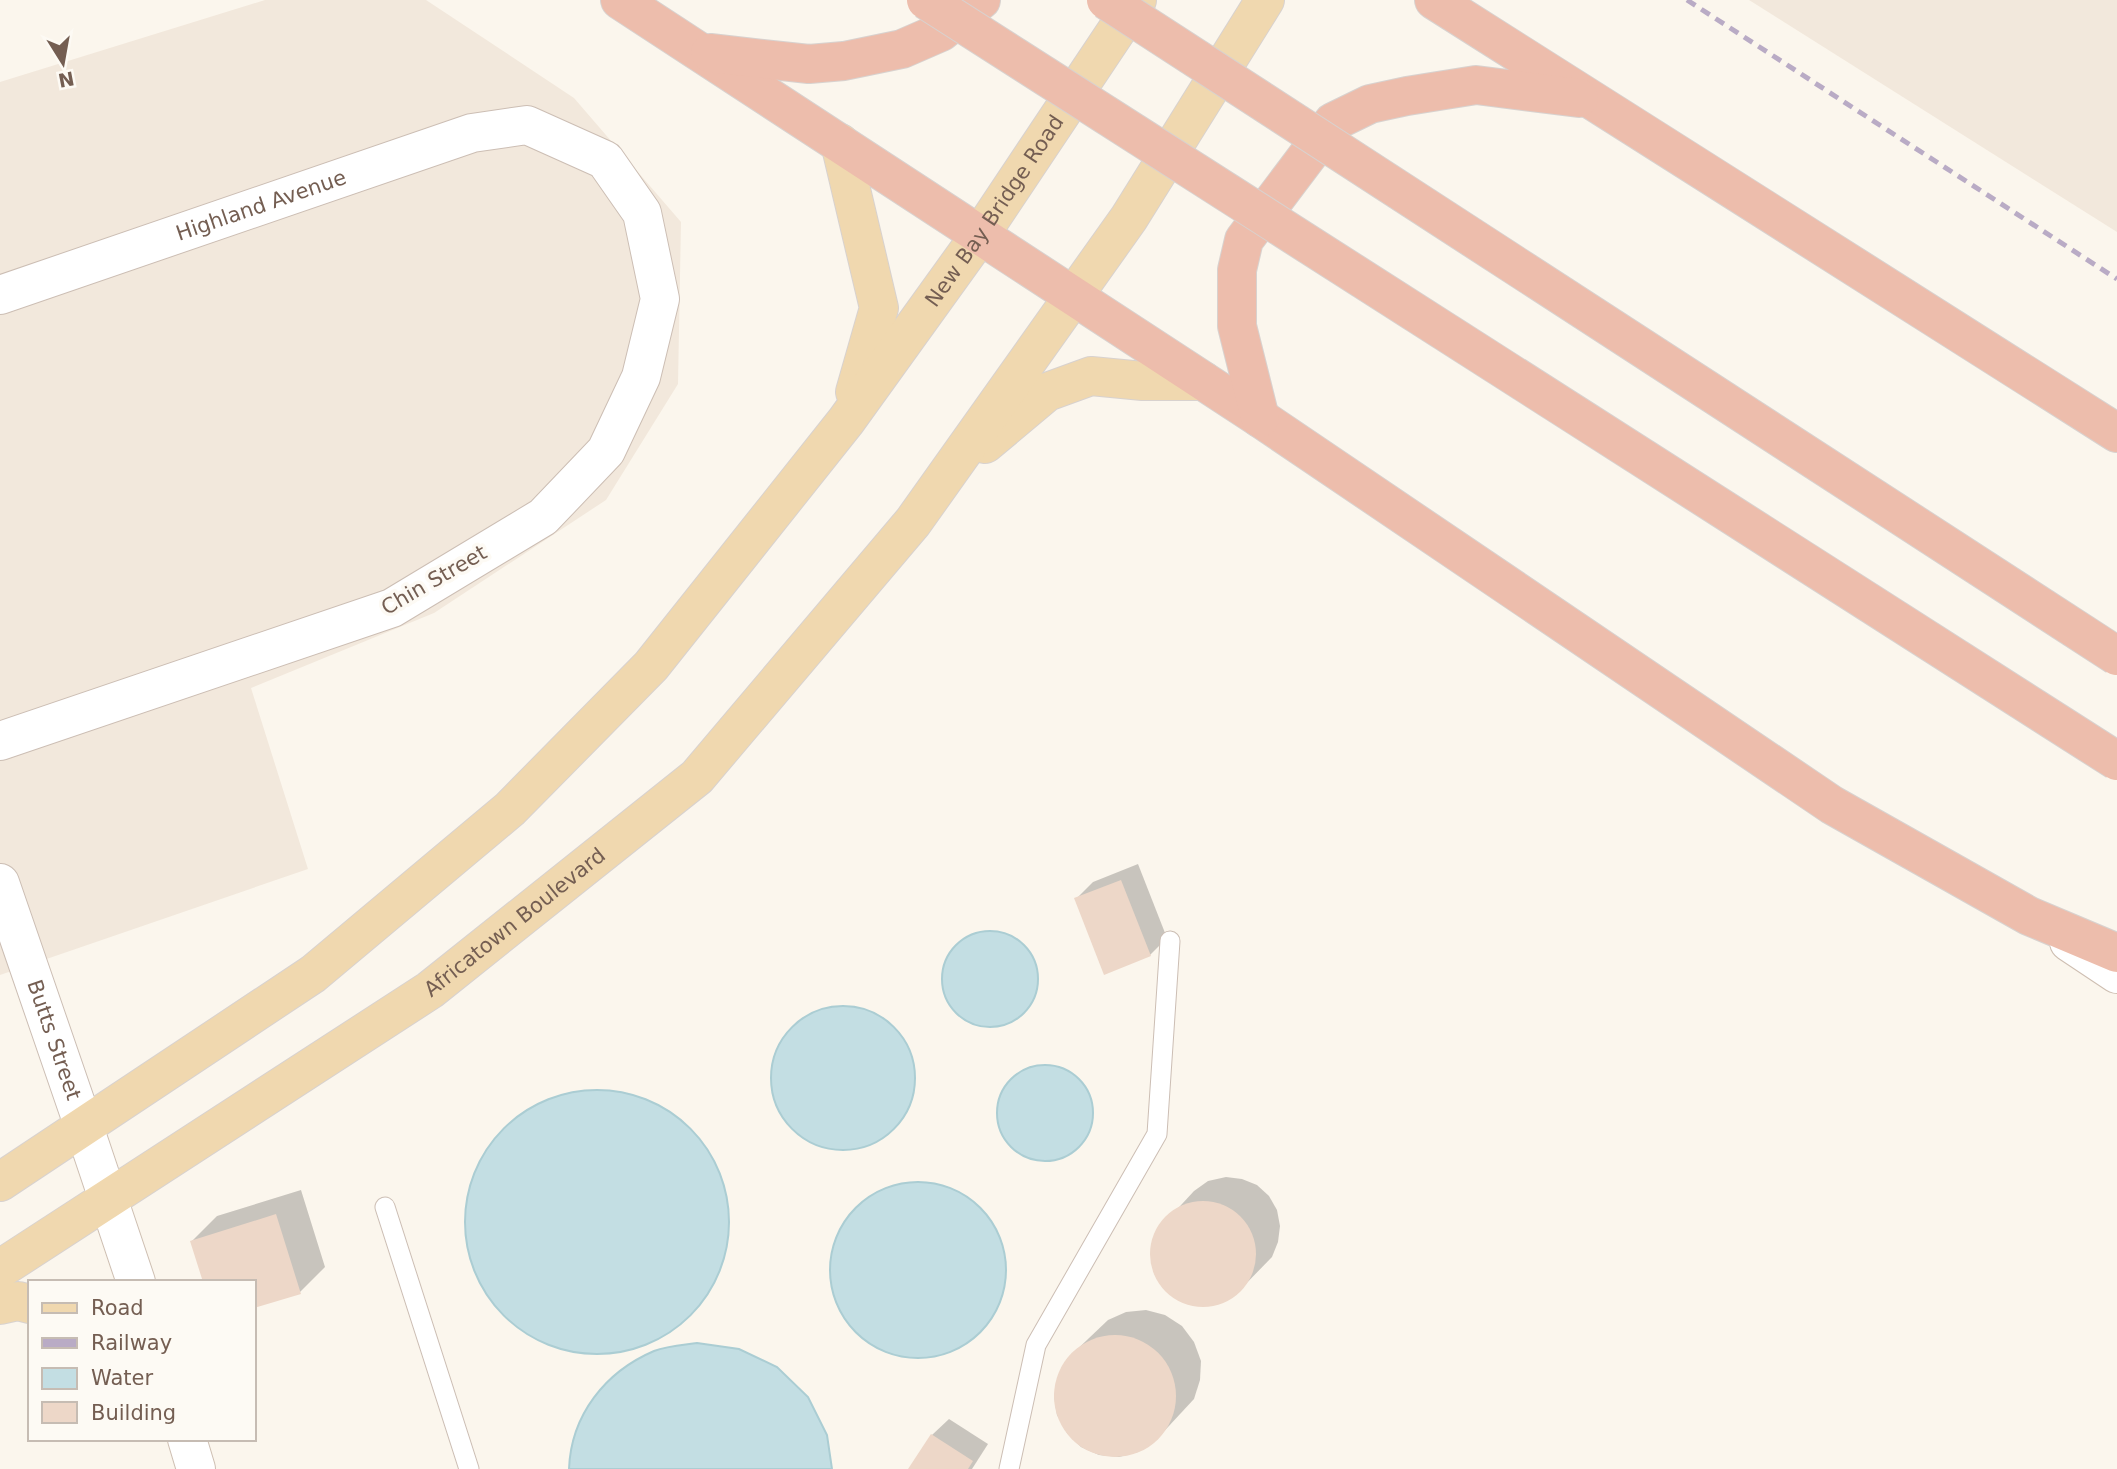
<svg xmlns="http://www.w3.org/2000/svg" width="2117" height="1469" font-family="'DejaVu Sans',sans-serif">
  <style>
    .residential { fill: #f2e8dc }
    .water { fill: #c3dee3; stroke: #abcdd3; stroke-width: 2 }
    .shadow { fill: #0003 }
    .building { fill: #edd7c8 }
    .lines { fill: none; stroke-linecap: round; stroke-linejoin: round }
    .lane-casing { stroke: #ccbeb4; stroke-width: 21 }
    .street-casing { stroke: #ccbeb4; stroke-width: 40 }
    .secondary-casing { stroke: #cebfb2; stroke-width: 40 }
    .primary-casing { stroke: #d8d2cf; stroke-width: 40 }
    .highway-casing { stroke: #d8d2cf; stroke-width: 40 }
    .lane { stroke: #fff; stroke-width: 19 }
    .street { stroke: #fff; stroke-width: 38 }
    .secondary { stroke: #fff; stroke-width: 38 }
    .primary { stroke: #f0d8af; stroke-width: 38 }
    .highway { stroke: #edbdac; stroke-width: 38 }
    .rail { stroke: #b9abc5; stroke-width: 5; stroke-dasharray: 10 7; stroke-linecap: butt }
    .highway-bridge-casing { stroke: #d8d2cf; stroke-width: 40; stroke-linecap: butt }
    .highway-bridge { stroke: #edbdac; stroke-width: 38 }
    .labels { text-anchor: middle; stroke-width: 7; stroke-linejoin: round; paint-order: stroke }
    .street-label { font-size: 21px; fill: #745e52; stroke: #fdfaf4 }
  </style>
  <rect width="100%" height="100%" fill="#fbf6ed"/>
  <g class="residential">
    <polygon points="265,0 426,0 574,98 681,222 678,384 606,500 434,613 251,688 308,869 0,975 0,82"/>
    <polygon points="1749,0 2117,0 2117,232"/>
  </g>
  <g class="water">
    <circle cx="990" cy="979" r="48"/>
    <circle cx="843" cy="1078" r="72"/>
    <circle cx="1045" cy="1113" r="48"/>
    <circle cx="597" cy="1222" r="132"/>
    <circle cx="918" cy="1270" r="88"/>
    <path d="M 697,1343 L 739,1349 L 777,1367 L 808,1397 L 827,1435 L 832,1469 L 569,1469 C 571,1415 605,1372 654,1351 C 667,1346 683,1345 697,1343 Z"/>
  </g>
  <g class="shadow">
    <polygon points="1138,864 1167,938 1150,955 1076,899 1093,882"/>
    <polygon points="1226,1177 1242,1179 1257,1185 1269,1196 1277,1210 1280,1226 1278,1242 1272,1257 1235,1295 1221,1303 1205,1306 1187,1303 1172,1295 1159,1282 1152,1266 1151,1248 1157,1231 1194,1191 1208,1181"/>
    <polygon points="301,1190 325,1267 300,1292 254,1306 254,1282 192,1241 217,1216"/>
    <polygon points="1146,1310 1165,1315 1182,1326 1194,1342 1201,1361 1200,1380 1194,1399 1155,1441 1138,1452 1119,1457 1099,1455 1081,1447 1067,1433 1057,1415 1054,1396 1058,1377 1067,1359 1108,1320 1126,1312"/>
    <polygon points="949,1419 988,1444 972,1469 911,1469 932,1435"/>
  </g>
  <g class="building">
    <polygon points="1121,880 1151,956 1104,975 1074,898"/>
    <circle cx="1203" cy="1254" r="53"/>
    <polygon points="276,1214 301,1294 254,1308 254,1282 203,1282 190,1241"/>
    <circle cx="1115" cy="1396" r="61"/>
    <polygon points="931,1434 973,1461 968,1469 908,1469"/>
  </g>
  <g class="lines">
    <defs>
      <g id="lane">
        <polyline points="385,1207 469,1469"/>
        <polyline points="1009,1469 1036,1345 1157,1134 1170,941"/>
      </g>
      <g id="street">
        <path id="s1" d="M 0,295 L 472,133 L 527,125 L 605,160 L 642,213 L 660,299 L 641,377 L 606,451 L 543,517 L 392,608 L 0,741"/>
        <path id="s2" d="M 0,883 L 84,1127"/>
      </g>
      <g id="secondary">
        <polyline points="2069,942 2117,974"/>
        <polyline points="84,1127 136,1282"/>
        <polyline points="187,1439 196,1469"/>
      </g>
      <g id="primary">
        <polyline points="840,143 879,308 855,392"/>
        <polyline points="985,444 1047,392 1091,376 1143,381 1203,381"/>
        <path id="s3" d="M 0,1182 L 313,974 L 510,809 L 651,666 L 846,421 L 980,235 L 1137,0"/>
        <path id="s4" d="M 0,1269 L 430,990 L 697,777 L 913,522 L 1129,218 L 1265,0"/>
        <polyline points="0,1305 18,1301 30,1304"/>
      </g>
      <g id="highway">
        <polyline points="620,0 1260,418 1832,805 2029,916 2117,953"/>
        <polyline points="1434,0 2117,433"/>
        <polyline points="710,53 809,64 844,61 902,49 941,32 981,0"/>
        <polyline points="1260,418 1237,326 1237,270 1244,240 1333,122 1370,104 1407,96 1476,85 1579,98"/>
      </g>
    </defs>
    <use href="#lane" class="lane-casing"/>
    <use href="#street" class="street-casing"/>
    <use href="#secondary" class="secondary-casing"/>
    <use href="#primary" class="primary-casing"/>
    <use href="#highway" class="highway-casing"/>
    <use href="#lane" class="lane"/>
    <use href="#street" class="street"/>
    <use href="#secondary" class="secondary"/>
    <use href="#primary" class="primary"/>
    <use href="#highway" class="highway"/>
    <polyline class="rail" points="1687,0 2117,279"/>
    <defs>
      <g id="highway-bridge">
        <polyline points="926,0 2117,761"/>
        <polyline points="1106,0 2117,656"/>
      </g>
    </defs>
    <use href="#highway-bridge" class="highway-bridge-casing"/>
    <use href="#highway-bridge" class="highway-bridge"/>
  </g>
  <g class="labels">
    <g class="street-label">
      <text dy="7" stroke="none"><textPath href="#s1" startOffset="276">Highland Avenue</textPath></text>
      <text dy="7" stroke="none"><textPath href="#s3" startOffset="1404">New Bay Bridge Road</textPath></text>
      <text transform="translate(434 580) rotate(-30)" y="7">Chin Street</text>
      <text dy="7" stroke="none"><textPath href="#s4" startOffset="621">Africatown Boulevard</textPath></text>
      <text dy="7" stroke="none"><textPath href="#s2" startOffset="166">Butts Street</textPath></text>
    </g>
  </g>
  <rect x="28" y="1280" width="228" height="161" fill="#fdfaf4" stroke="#c6bcb3" stroke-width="2"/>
  <rect x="42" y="1303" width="35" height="10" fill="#f0d8af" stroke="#c6bcb3" stroke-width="2"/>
  <text x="91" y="1315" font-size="21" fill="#745e52">Road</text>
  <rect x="42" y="1338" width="35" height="10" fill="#b9abc5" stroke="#c6bcb3" stroke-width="2"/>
  <text x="91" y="1350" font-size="21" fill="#745e52">Railway</text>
  <rect x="42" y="1368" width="35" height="21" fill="#c3dee3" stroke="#c6bcb3" stroke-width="2"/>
  <text x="91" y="1385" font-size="21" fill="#745e52">Water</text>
  <rect x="42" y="1402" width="35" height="21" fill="#edd7c8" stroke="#c6bcb3" stroke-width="2"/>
  <text x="91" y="1420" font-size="21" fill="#745e52">Building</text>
  <g transform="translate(63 63) rotate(169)" stroke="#fdfaf4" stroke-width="5" paint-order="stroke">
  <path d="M0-5L12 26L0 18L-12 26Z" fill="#745e52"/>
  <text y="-10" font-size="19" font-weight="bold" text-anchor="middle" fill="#745e52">N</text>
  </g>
</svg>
